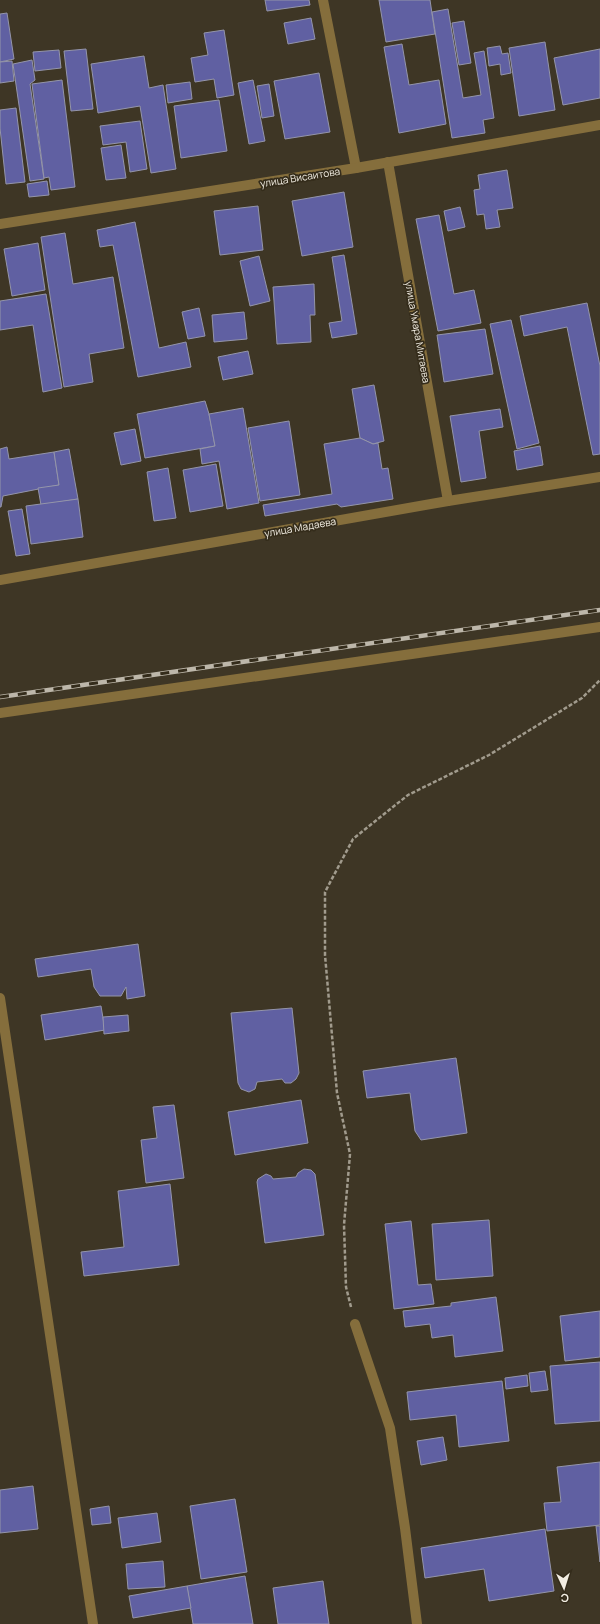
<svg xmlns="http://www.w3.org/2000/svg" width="600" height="1624" font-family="Manrope,sans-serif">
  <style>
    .building { fill: #6060a2; stroke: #9495aa }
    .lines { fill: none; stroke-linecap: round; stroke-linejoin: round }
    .path { stroke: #a19b8d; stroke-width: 2.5; stroke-dasharray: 4 2; stroke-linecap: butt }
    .service { stroke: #856e3c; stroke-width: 10 }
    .minor { stroke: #856e3c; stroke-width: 10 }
    .rail-casing { stroke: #bdb7aa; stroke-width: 4.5 }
    .rail { stroke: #342c1b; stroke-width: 3; stroke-dasharray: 9; stroke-linecap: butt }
    .labels { text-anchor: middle; stroke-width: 3.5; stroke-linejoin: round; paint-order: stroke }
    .street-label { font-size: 10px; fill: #f2ede2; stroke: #342c1b }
  </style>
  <rect width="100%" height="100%" fill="#3e3625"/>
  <g class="building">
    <polygon points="265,0 309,0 310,5 267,11"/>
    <polygon points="379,0 430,0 435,34 386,42"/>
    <polygon points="448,9 463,98 481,95 474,53 484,51 494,118 483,120 485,133 452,138 432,12"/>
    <polygon points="7,13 14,59 0,62 0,14"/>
    <polygon points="311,18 315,39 288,44 284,23"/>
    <polygon points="464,21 471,63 459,65 452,23"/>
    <polygon points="224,30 234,95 217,98 214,79 195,82 191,58 208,55 204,33"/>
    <polygon points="545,42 555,110 519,116 509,48"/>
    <polygon points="402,44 409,85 439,80 446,124 399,133 384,47"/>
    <polygon points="500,46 502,54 508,53 511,73 501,75 500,64 489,66 487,48"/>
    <polygon points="86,49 93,109 71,111 64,51"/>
    <polygon points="600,49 600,98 563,105 554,58"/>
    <polygon points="59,50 61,68 35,71 33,52"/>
    <polygon points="144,56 149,88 163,85 176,169 151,173 140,106 98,113 91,64"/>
    <polygon points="32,60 35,80 30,84 44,179 30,181 13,64"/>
    <polygon points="12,61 14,81 0,83 0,62"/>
    <polygon points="319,73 330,132 285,139 274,81"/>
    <polygon points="62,80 75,187 51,190 49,177 44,178 32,84"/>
    <polygon points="253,80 265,141 249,144 238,83"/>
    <polygon points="190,82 192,99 168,103 166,85"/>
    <polygon points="269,84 274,116 262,118 257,86"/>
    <polygon points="219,100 227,151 181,158 174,106"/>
    <polygon points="16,108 25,182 6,184 0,128 0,110"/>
    <polygon points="140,121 147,169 130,172 126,142 103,145 100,126"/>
    <polygon points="121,145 126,178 106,180 101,148"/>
    <polygon points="507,170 513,208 497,210 500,227 486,229 484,214 477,215 474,190 480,189 478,175"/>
    <polygon points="47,181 49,195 29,197 27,184"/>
    <polygon points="344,192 353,247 302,256 292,201"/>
    <polygon points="258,206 263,250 220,255 214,211"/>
    <polygon points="460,207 465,227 448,231 444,211"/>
    <polygon points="439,215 454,294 474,290 481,323 438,331 416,219"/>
    <polygon points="135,222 159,348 186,342 191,367 138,377 113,245 100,247 97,230"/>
    <polygon points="65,233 73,284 113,277 124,348 89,354 93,382 64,387 41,237"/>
    <polygon points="38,243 45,290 12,296 4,249"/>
    <polygon points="344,255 357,334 332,338 329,323 342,321 332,257"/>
    <polygon points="259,256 270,301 250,306 240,261"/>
    <polygon points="314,284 315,315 310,315 311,342 277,344 273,287"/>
    <polygon points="46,294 62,388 43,392 33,325 0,330 0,301"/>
    <polygon points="587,303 600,366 600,454 593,455 567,327 524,336 520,316"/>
    <polygon points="199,308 205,336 188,339 182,312"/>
    <polygon points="244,312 247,339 214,342 212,315"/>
    <polygon points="511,320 539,443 517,449 490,324"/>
    <polygon points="485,329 493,374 444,382 437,335"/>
    <polygon points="248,351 253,374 223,380 218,357"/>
    <polygon points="374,385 384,441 373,444 360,438 352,389"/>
    <polygon points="205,401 209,414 215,446 145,458 137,414"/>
    <polygon points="243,408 259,503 227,509 219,461 202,464 200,449 215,446 209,414"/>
    <polygon points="500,409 503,427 479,431 486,478 461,482 450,416"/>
    <polygon points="289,421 300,495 260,501 248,428"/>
    <polygon points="135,429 141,461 121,465 114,433"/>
    <polygon points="360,438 373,444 378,443 382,469 388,468 393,499 341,507 337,504 265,516 263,505 332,494 324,444"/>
    <polygon points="540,446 543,465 517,470 514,451"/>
    <polygon points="7,447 9,459 54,452 59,485 3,496 1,507 0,507 0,449"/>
    <polygon points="69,449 78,499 41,505 38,488 59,485 54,452"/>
    <polygon points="216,464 223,506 190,512 183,470"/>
    <polygon points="168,468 176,518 154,521 147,472"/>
    <polygon points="78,499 83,537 31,544 26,506"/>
    <polygon points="22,509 30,554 16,556 8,511"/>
    <polygon points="138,944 145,996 127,999 126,987 121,996 100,996 94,987 91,969 38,977 35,959"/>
    <polygon points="101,1006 105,1030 45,1040 41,1015"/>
    <polygon points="292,1008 299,1073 296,1079 291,1083 285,1083 282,1079 257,1082 255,1089 249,1092 241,1089 238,1083 231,1013"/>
    <polygon points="128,1015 129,1031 104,1034 103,1017"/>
    <polygon points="456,1058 467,1133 421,1140 415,1131 410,1093 367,1098 363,1071"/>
    <polygon points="301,1100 308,1143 235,1155 228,1112"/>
    <polygon points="174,1105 184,1178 146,1183 141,1140 157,1138 153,1107"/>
    <polygon points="304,1169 311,1170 315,1174 324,1235 265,1243 257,1182 258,1179 266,1174 271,1176 273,1179 296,1177 298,1173"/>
    <polygon points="170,1184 179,1265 84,1276 81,1252 124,1247 118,1191"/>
    <polygon points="489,1220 493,1276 436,1280 432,1224"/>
    <polygon points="411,1221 418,1285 431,1284 434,1304 394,1309 385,1224"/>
    <polygon points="496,1297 503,1351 455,1357 453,1335 432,1338 430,1324 405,1327 403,1311 451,1306 451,1303"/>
    <polygon points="600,1311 600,1357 565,1361 560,1316"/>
    <polygon points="600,1362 600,1421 555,1424 550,1366"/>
    <polygon points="545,1371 548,1390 531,1392 529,1373"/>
    <polygon points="527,1375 528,1386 506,1389 505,1378"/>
    <polygon points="502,1381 509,1441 459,1447 456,1415 410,1420 407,1392"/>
    <polygon points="443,1437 447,1460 421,1465 417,1441"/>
    <polygon points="600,1462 600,1525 547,1531 544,1503 561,1502 557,1467"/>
    <polygon points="33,1486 38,1529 0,1533 0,1490"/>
    <polygon points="235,1499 247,1572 201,1579 190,1506"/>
    <polygon points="109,1506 111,1523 92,1525 90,1509"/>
    <polygon points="157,1513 161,1542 122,1548 118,1518"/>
    <polygon points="596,1526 600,1526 600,1562"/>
    <polygon points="545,1529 554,1591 489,1601 484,1569 425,1578 421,1548"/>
    <polygon points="163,1561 165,1587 128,1589 126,1564"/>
    <polygon points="245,1576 253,1624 193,1624 187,1586"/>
    <polygon points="323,1581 329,1624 278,1624 273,1588"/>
    <polygon points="187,1586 191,1608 133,1618 129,1596"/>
  </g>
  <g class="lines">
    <polyline class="path" points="351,1307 346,1287 344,1225 350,1154 337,1093 325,955 325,892 353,839 408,795 489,755 582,698 600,680"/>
    <g class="service">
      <polyline points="0,998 93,1624"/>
      <polyline points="355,1324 390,1428 405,1528 417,1624"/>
    </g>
    <g class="minor">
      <polyline points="323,0 356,168"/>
      <polyline points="388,162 448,501"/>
      <polyline points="0,224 356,168 600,125"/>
      <polyline points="0,580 448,501 600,477"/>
      <polyline points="0,713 600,627"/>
    </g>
    <defs>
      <polyline id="rail" points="0,697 600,610"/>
    </defs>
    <use href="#rail" class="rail-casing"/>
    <use href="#rail" class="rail"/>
  </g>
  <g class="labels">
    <g class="street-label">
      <text transform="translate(300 177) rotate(-9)" y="4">улица Висаитова</text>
      <text transform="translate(418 332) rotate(80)" y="4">улица Умара Митаева</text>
      <text transform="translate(300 527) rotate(-10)" y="4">улица Мадаева</text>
    </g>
  </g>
  <g transform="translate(564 1588) rotate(176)" stroke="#342c1b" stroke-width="3" paint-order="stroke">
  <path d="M0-3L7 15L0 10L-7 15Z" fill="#f2ede2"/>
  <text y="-6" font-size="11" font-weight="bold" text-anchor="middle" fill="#f2ede2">С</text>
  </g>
</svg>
